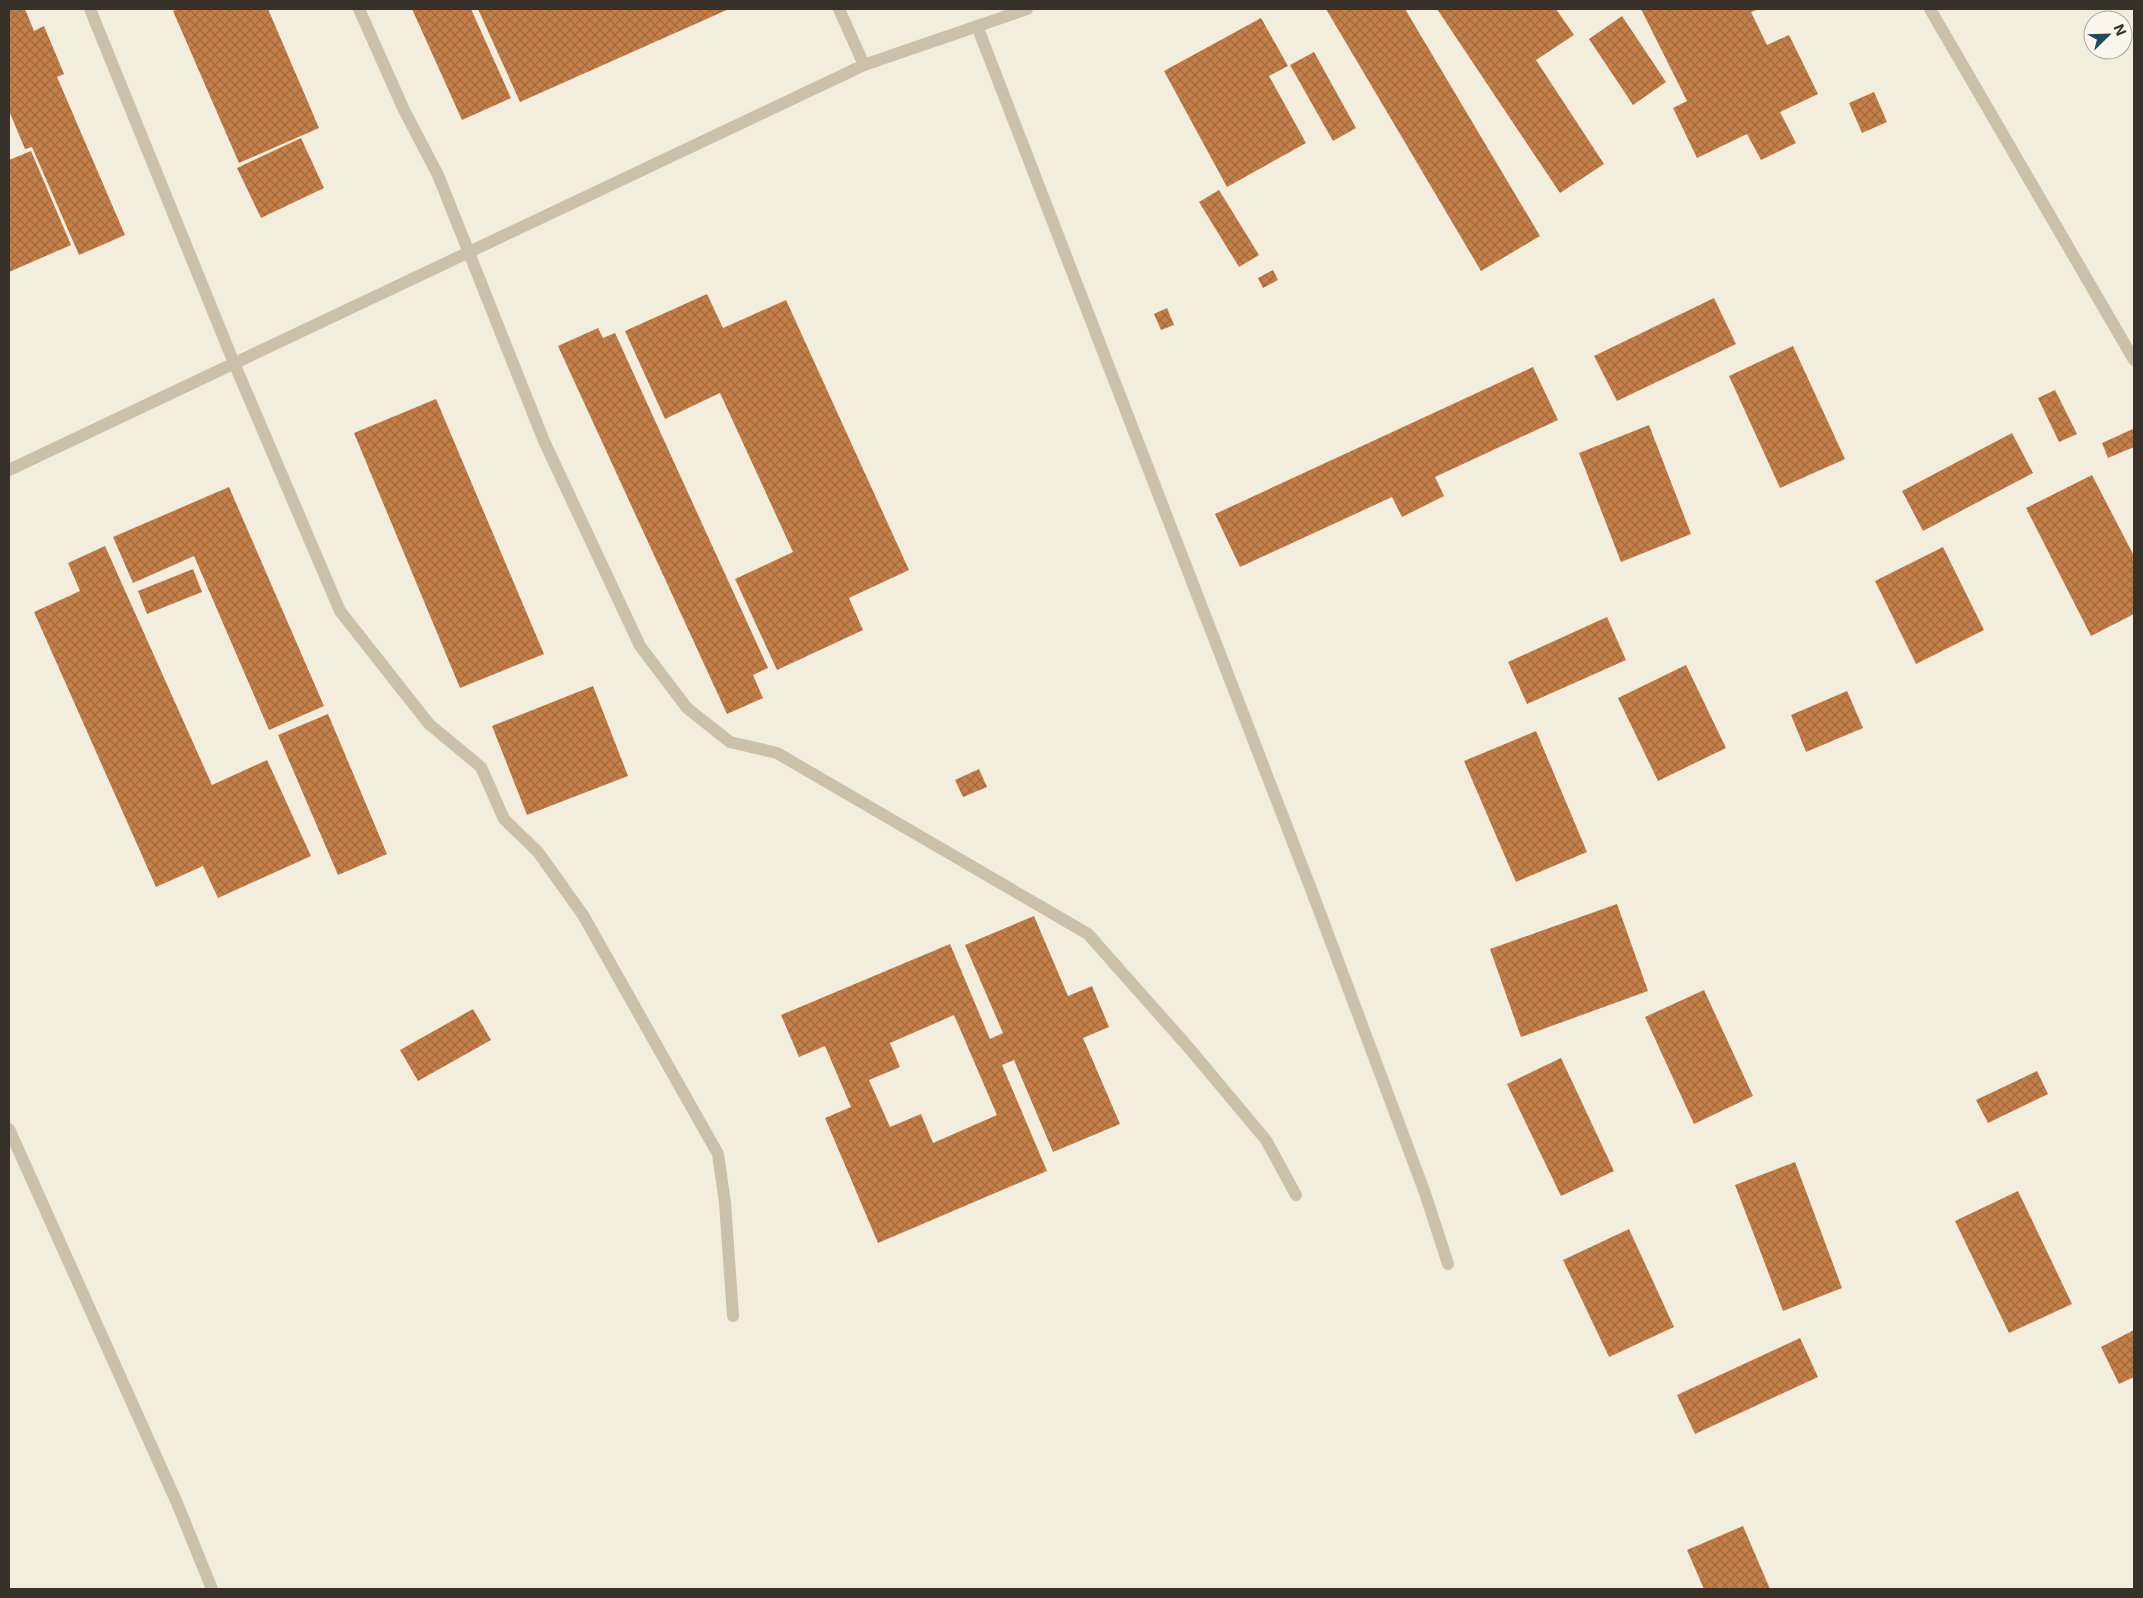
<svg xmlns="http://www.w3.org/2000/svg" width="2143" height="1598" font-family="Inter,sans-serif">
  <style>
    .building { fill: url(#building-cross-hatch); fill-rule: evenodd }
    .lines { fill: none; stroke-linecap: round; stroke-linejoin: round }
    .minor { stroke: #cbc0aa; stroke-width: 12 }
  </style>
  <defs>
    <pattern id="building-cross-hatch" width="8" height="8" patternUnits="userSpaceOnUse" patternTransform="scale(1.25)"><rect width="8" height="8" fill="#c58049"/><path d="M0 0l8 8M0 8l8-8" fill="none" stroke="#a1693d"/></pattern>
  </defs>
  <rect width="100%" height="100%" fill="#f3edde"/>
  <g class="building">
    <polygon points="9,9 25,9 34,31 44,26 64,74 57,77 125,235 79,255 32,147 25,149 9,111"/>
    <polygon points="178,9 268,9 319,128 239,163 173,11"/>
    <polygon points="412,9 471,9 511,98 462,120"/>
    <polygon points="478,9 729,9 520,102"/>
    <polygon points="1326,9 1405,9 1540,236 1481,271"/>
    <polygon points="1437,9 1556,9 1574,35 1536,60 1604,164 1560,193"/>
    <polygon points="1641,9 1759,9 1751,12 1767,45 1789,35 1818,94 1780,112 1796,143 1761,160 1747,134 1697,158 1673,108 1687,101"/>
    <polygon points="1622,16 1666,82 1633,105 1589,39"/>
    <polygon points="1261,18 1288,66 1269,76 1306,143 1227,187 1164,71"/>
    <polygon points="1314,52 1356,128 1333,141 1290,65"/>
    <polygon points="1874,92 1887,122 1862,133 1849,103"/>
    <polygon points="301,138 324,188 261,218 237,168"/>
    <polygon points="31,151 71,245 9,272 9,160"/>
    <polygon points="1219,190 1259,255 1239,267 1199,202"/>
    <polygon points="1273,270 1278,280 1263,288 1258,278"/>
    <polygon points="707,294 723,328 786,300 909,570 849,598 863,630 777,670 735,579 793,552 720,393 665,419 625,331"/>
    <polygon points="1714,298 1736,344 1617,401 1594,356"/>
    <polygon points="1167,308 1174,325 1161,330 1154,314"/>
    <polygon points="598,328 603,338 615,333 768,668 753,675 763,698 727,714 558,346"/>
    <polygon points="1793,346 1845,459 1780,488 1729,376"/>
    <polygon points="1533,367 1558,420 1435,477 1444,496 1402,517 1392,497 1240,567 1215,514"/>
    <polygon points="2055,390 2077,434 2059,442 2038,398"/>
    <polygon points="436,399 544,654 460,688 354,433"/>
    <polygon points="1649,425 1691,534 1621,562 1579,453"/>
    <polygon points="2133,429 2134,447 2108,458 2102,443"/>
    <polygon points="2012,433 2033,473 1923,531 1902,491"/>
    <polygon points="2092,475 2134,556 2134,614 2091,636 2026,508"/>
    <polygon points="229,487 324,706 269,730 194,556 133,583 113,537"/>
    <polygon points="105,546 212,785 267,760 311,856 218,898 203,866 156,887 34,612 80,591 68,563"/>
    <polygon points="1943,547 1984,630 1916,664 1875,581"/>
    <polygon points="193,569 202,592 147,614 138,591"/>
    <polygon points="1607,617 1626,660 1527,704 1508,662"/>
    <polygon points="1686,665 1726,748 1658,781 1618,698"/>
    <polygon points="593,686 628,776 527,815 492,726"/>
    <polygon points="1847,691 1863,728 1806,752 1791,715"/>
    <polygon points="328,714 387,854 338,875 278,735"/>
    <polygon points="1536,731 1587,852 1516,882 1464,761"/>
    <polygon points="979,769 987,787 963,797 955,780"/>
    <polygon points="1617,904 1648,991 1521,1037 1490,949"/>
    <path d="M 1034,916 L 1068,996 L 1092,986 L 1109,1027 L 1083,1038 L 1120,1124 L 1053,1152 L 1014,1060 L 1002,1065 L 1047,1171 L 878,1243 L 825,1118 L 851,1107 L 825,1046 L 799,1057 L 781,1015 L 950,944 L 990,1039 L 1003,1033 L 965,945 ZM 954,1015 L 997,1115 L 933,1143 L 921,1114 L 890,1127 L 869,1080 L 900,1067 L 890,1043 Z"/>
    <polygon points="1704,990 1753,1096 1694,1124 1645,1017"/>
    <polygon points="473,1009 491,1040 418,1081 400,1050"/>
    <polygon points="1561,1058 1614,1171 1561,1196 1507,1084"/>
    <polygon points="2037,1071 2048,1094 1988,1123 1976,1100"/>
    <polygon points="1795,1162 1842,1288 1783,1311 1735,1185"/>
    <polygon points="2018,1191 2072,1304 2009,1333 1955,1221"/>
    <polygon points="1629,1229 1674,1327 1609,1357 1563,1260"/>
    <polygon points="2134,1330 2134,1377 2119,1384 2101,1347"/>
    <polygon points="1800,1338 1818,1377 1695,1434 1677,1395"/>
    <polygon points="1743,1526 1770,1589 1704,1589 1687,1550"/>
  </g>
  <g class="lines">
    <g class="minor">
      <polyline points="90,9 234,363 340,611 429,724 481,767 504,819 538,852 583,915 718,1154 725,1203 733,1316"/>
      <polyline points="359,9 404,110 438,175 544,441 640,646 687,708 730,742 777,753 1088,934 1189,1048 1266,1140 1296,1195"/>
      <polyline points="839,9 864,65 1027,9"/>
      <polyline points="1930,9 2134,360"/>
      <polyline points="977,26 1311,889 1425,1193 1448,1264"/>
      <polyline points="9,470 864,65"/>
      <polyline points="9,1129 177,1503 212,1589"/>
    </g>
  </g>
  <rect width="2143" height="1598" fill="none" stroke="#383129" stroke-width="20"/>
  <g transform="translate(2108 35) rotate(67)"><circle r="24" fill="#faf6eb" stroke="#aca79d"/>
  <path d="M0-4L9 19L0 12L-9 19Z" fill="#1f4a5a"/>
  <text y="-8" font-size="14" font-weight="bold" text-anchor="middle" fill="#383129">N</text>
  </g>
</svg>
